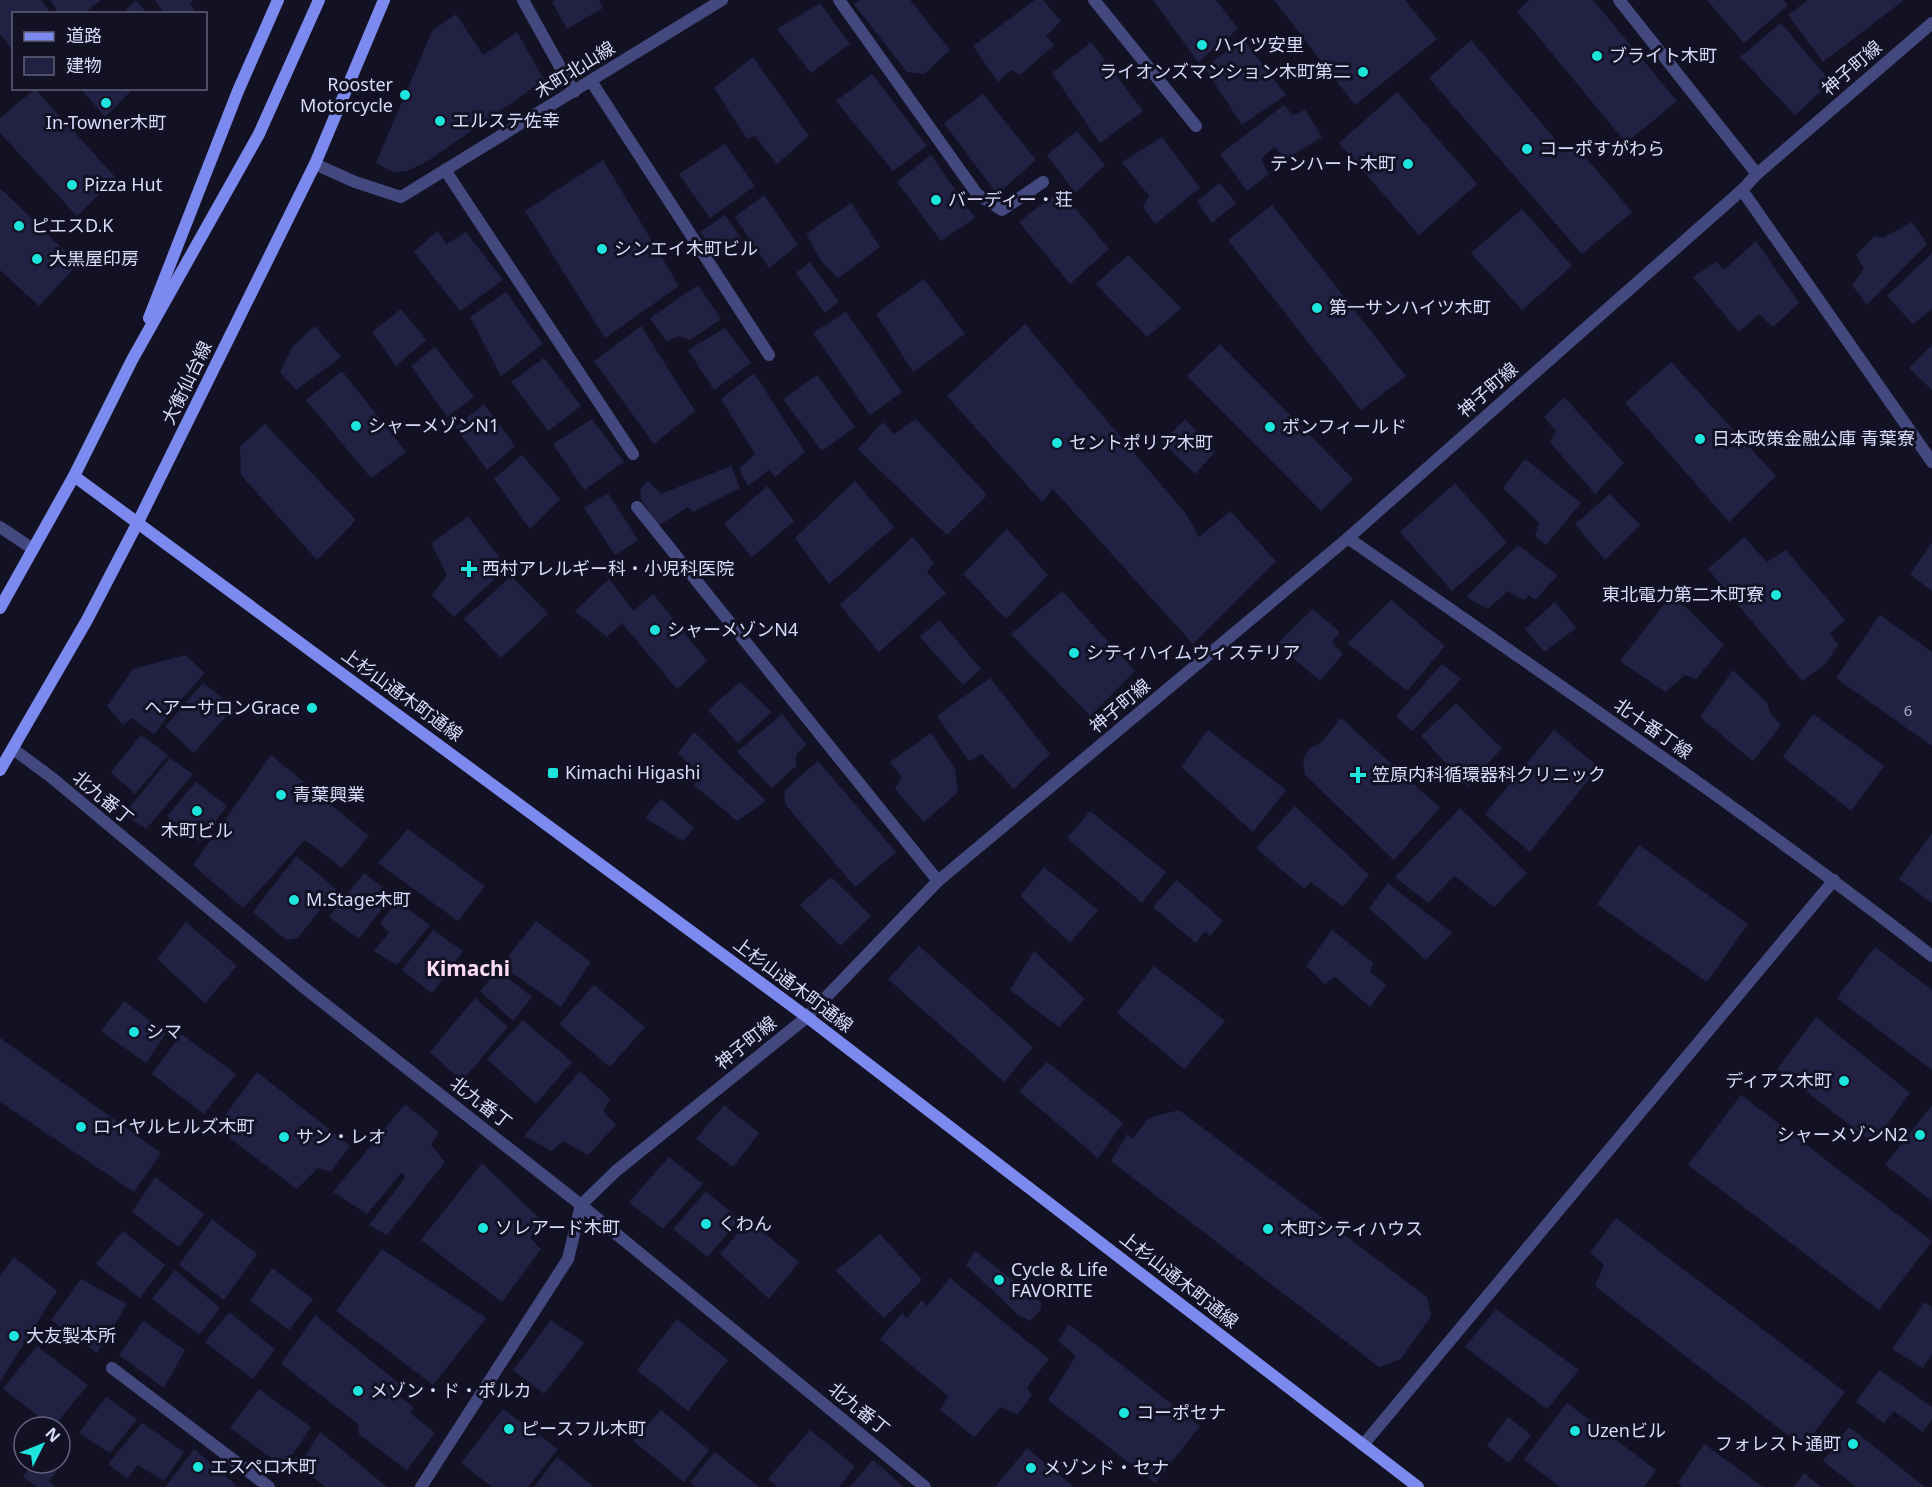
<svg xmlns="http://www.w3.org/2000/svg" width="1932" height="1487" font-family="'Noto Sans','Noto Sans JP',sans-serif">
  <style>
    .building { fill: #222043 }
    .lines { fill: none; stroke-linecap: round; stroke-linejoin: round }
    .lane { stroke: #43497e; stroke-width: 12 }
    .street { stroke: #43497e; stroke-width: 12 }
    .secondary { stroke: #7c8aef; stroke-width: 12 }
    .poi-dot { fill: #1de4dc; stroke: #131225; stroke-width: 2 }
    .labels { text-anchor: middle; stroke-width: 6; stroke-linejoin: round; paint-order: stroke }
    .number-label { font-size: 15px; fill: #acaccd }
    .poi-label { font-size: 18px; fill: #dadbfb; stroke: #131225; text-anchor: start }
    .street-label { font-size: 18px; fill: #dadbfb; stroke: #131225 }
    .quarter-label { font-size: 21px; font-weight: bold; fill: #fbdcf4; stroke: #131225 }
  </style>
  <rect width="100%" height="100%" fill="#131225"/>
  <g class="building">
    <polygon points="0,0 42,0 51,14 14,14 14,52 0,34"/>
    <polygon points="50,0 101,0 83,14 59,14"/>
    <polygon points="136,0 147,14 122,14"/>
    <polygon points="155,0 193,0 190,3 197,14 164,14"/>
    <polygon points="555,0 599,0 603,8 567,29 552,2"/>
    <polygon points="859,0 910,0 950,50 924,74 907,72 854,4"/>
    <polygon points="1035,0 1043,0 1061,21 1046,36 1054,45 1020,75 1011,70 998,82 973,46"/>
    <polygon points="1153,0 1216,0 1238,29 1198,62"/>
    <polygon points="1274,0 1405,0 1437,39 1355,105"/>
    <polygon points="1530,0 1593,0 1677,101 1626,143 1517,11"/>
    <polygon points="1707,0 1784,0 1788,5 1744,43"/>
    <polygon points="1808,0 1904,0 1823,62 1788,15"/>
    <polygon points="820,3 850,44 811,73 777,29"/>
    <polygon points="456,14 483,55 517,32 544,80 428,161 407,171 393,172 376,163 432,31"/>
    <polygon points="1781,23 1831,82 1795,115 1740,57"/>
    <polygon points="1244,40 1286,95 1242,125 1204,67"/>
    <polygon points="1471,40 1567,153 1576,146 1632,212 1582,254 1429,78"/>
    <polygon points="1091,42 1143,111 1100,143 1052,73"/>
    <polygon points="753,57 809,136 777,164 755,136 747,139 714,88"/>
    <polygon points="872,74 927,146 893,171 836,101"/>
    <polygon points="80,88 134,88 105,117"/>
    <polygon points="35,89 116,178 77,216 0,133 0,118"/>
    <polygon points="1397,92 1477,184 1419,235 1339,143"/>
    <polygon points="983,94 1036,160 997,194 944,123"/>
    <polygon points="1284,105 1293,115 1305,110 1322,137 1286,159 1274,147 1261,159 1269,174 1247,191 1220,154"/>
    <polygon points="1077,131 1105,165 1075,193 1047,155"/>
    <polygon points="1162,137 1200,188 1155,224 1143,207 1149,196 1122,162"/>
    <polygon points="725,144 755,186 710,218 679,174"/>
    <polygon points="931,155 975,218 941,241 897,182"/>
    <polygon points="603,160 679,286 605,338 525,211"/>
    <polygon points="1220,183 1236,203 1212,223 1197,201"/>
    <polygon points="0,188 78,264 39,306 0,270"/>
    <polygon points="1060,190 1109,249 1070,284 1019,222"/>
    <polygon points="764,195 798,245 769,268 735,217"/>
    <polygon points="851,203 880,247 838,278 822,262 806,234"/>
    <polygon points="1272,205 1406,376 1361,410 1228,240"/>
    <polygon points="1522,209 1572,266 1522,310 1471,253"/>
    <polygon points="725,215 742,240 720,258 700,232"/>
    <polygon points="1912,222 1927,244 1867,305 1852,285 1864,269 1856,255 1875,236 1883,238"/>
    <polygon points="437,231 447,244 466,232 503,280 460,311 414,252"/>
    <polygon points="1756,241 1799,303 1773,327 1759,314 1739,332 1693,277 1716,262 1724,270"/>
    <polygon points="1932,253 1932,309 1913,324 1887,296"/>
    <polygon points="1128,255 1181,308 1147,337 1096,284"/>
    <polygon points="810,262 839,302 825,313 796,273"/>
    <polygon points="924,279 965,334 913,372 876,314"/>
    <polygon points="698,285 721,319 690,340 678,336 667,342 650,318"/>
    <polygon points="506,292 543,344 501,376 470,317"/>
    <polygon points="401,309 426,340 396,366 372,332"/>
    <polygon points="846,312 902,392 870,415 813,333"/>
    <polygon points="1025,324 1186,514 1199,537 1230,511 1276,561 1193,644 1053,489 1042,502 947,396"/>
    <polygon points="315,326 341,357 296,390 280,372 293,346"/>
    <polygon points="641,326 695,411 654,444 594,361"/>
    <polygon points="725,328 751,363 714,390 688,350"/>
    <polygon points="1220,344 1353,479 1321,511 1187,376"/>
    <polygon points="1932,345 1932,390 1909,368"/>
    <polygon points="435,347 474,397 447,417 411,366"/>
    <polygon points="544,358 581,406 548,431 511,382"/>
    <polygon points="1671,362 1776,476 1729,522 1625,403"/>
    <polygon points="342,371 406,452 371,478 306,400"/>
    <polygon points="754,373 805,452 775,477 769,470 748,486 739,469 755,454 721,399"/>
    <polygon points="817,375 855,427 822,451 783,399"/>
    <polygon points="1564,397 1624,463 1595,494 1550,442 1556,431 1544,417"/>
    <polygon points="484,404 515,446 487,470 455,427"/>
    <polygon points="592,419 624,462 584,490 553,444"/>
    <polygon points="916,419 987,495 947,535 858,449 883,422 894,434"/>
    <polygon points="1185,419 1215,452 1195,474 1162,442"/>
    <polygon points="265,424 356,520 317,560 241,475 240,446"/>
    <polygon points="522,455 560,499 530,529 494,479"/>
    <polygon points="1525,459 1581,503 1546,545 1535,536 1539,523 1503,488"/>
    <polygon points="731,466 740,488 693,512 688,507 658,526 642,501 640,489 648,481 661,494"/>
    <polygon points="855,481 894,527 829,584 795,538"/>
    <polygon points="1455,483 1507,543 1452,591 1400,532"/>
    <polygon points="767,486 794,521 752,557 724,524"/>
    <polygon points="608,493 638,540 615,555 584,508"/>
    <polygon points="1610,494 1640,525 1605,560 1575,524"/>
    <polygon points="468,517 507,567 454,617 432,595 447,575 431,543"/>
    <polygon points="1007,529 1048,575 1006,619 963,574"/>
    <polygon points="913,537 934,563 927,572 946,593 879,652 840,605"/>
    <polygon points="1744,537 1767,562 1786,550 1845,620 1830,633 1838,645 1826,664 1802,681 1708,569"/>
    <polygon points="1932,543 1932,591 1910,574"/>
    <polygon points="1518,545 1558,575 1535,600 1529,595 1524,600 1508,591 1488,609 1466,597"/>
    <polygon points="511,576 548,614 501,658 464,619"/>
    <polygon points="609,579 634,611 653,594 707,661 677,689 622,623 607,637 575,611"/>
    <polygon points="1062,591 1135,671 1090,716 1011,634"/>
    <polygon points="1672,594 1724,645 1696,679 1685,675 1665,692 1620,661"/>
    <polygon points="1391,600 1445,646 1407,691 1347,643"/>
    <polygon points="1555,602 1576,628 1544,652 1525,629"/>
    <polygon points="1313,609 1340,632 1332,642 1343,654 1320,681 1277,644"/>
    <polygon points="1880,615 1932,652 1932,746 1836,678"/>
    <polygon points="939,620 981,669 963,685 920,637"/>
    <polygon points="185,655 205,673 176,705 154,734 132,718 123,725 107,706 133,669"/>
    <polygon points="1442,664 1461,679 1412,731 1396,716"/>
    <polygon points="1733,670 1768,704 1770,713 1781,725 1753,761 1700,717"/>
    <polygon points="990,678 1050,754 1014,789 982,754 969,761 937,716"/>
    <polygon points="740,682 772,712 738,743 708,710"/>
    <polygon points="203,683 234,707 194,753 165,727"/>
    <polygon points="1456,703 1502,748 1467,786 1421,736"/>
    <polygon points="782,714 806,744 796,755 796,766 772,788 737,752"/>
    <polygon points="1813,714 1884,766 1851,811 1783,757"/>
    <polygon points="1341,718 1440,808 1394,860 1305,775 1303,760 1309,749 1322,742"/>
    <polygon points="1208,730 1286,790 1253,832 1181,767"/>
    <polygon points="1554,730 1599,767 1530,852 1485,814"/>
    <polygon points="694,732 766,801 737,821 694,785 700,776 678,753"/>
    <polygon points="931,733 955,769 958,792 924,822 895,789 902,777 890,762"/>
    <polygon points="141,735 168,755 135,794 111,772"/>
    <polygon points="271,755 369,836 342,868 305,840 243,908 193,865"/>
    <polygon points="170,758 193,774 146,829 124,814"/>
    <polygon points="818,761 896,852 855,887 786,805 784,791"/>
    <polygon points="196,782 227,806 200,842 167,816"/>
    <polygon points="661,799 694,828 683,841 645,818"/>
    <polygon points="1295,806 1369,875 1343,907 1311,882 1304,889 1256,848"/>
    <polygon points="1460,808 1527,873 1494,907 1454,876 1428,903 1395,877"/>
    <polygon points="1090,811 1166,872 1142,903 1067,838"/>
    <polygon points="408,829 485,886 458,921 378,863"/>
    <polygon points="1932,833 1932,903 1899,879"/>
    <polygon points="1639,845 1748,924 1707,982 1597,904"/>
    <polygon points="296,856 336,889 298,938 286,940 253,912"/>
    <polygon points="1044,867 1098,910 1070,943 1020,896"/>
    <polygon points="364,873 392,895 359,939 329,917"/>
    <polygon points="831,877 871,916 840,946 800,905"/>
    <polygon points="1177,880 1223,921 1210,936 1205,931 1196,943 1153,907"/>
    <polygon points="1388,883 1452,933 1426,960 1369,908"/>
    <polygon points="397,901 430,925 397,965 374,951 389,933 380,923"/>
    <polygon points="536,921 591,962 561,1007 501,965"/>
    <polygon points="186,922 237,966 205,1003 157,959"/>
    <polygon points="433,930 463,951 432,993 402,970"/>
    <polygon points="1332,930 1373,963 1370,972 1386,985 1370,1007 1335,977 1325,984 1306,966"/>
    <polygon points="919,946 1033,1047 1004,1082 888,979"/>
    <polygon points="1875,947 1932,990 1932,1070 1837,998"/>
    <polygon points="1034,951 1085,999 1059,1027 1010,990"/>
    <polygon points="1154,966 1225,1021 1184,1069 1117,1013"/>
    <polygon points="498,970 532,997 513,1021 480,991"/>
    <polygon points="594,985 645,1027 610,1067 559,1024"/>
    <polygon points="475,998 508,1027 462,1081 430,1052"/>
    <polygon points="124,1001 166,1033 146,1063 101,1031"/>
    <polygon points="1816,1017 1910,1093 1873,1143 1777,1069"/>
    <polygon points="523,1020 572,1062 536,1104 487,1059"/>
    <polygon points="181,1034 236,1074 204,1114 152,1074"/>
    <polygon points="0,1038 161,1153 134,1192 0,1102"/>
    <polygon points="1047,1062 1123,1123 1098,1158 1019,1091"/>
    <polygon points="580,1071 610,1099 603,1111 616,1125 588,1155 563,1141 552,1151 524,1136"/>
    <polygon points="257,1072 350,1146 331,1172 318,1168 297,1189 216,1128"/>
    <polygon points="1741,1095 1932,1241 1879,1310 1688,1165"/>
    <polygon points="405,1104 439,1132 431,1145 445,1162 387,1235 369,1225 405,1178 402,1172 367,1214 333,1192"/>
    <polygon points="724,1105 759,1133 733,1167 696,1139"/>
    <polygon points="1932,1105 1932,1201 1885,1165"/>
    <polygon points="1179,1110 1427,1297 1431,1316 1401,1359 1379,1367 1111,1161 1127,1134 1132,1139 1149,1118"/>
    <polygon points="669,1157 703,1184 663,1229 629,1202"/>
    <polygon points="482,1163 540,1219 530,1238 541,1249 502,1302 421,1240"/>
    <polygon points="155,1177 204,1214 179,1247 132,1212"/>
    <polygon points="706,1191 739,1219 708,1257 673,1229"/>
    <polygon points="1616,1218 1845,1392 1803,1447 1595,1286 1604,1265 1590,1253"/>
    <polygon points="212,1219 257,1254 224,1300 179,1265"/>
    <polygon points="749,1220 799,1262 769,1299 720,1254"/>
    <polygon points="123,1231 165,1265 140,1298 96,1264"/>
    <polygon points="880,1234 922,1280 884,1318 836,1271"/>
    <polygon points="382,1249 486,1318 433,1385 336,1311"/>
    <polygon points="975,1251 1041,1302 1041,1309 1030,1321 1017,1314 966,1265"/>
    <polygon points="14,1257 57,1291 0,1382 0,1276"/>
    <polygon points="272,1268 313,1299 289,1330 250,1301"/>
    <polygon points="175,1270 220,1308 199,1335 152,1299"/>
    <polygon points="950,1278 1049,1359 1027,1387 1032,1395 1017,1415 1001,1407 974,1437 940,1410 948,1396 880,1339 902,1313 907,1318 922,1300 927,1306"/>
    <polygon points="81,1279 127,1304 97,1353 51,1320"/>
    <polygon points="1925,1302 1932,1308 1932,1354 1923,1368 1892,1349"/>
    <polygon points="1496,1309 1579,1370 1547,1409 1465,1347"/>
    <polygon points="229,1312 275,1349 253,1379 205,1342"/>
    <polygon points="315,1315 402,1386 400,1397 414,1407 410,1413 435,1433 407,1470 359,1434 358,1424 281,1364"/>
    <polygon points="677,1319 728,1360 688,1411 637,1370"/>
    <polygon points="551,1320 584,1343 544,1394 513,1370"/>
    <polygon points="143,1321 185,1350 164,1388 119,1355"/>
    <polygon points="1069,1324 1200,1426 1155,1483 1048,1400 1076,1356 1058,1341"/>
    <polygon points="37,1346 88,1385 53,1427 3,1389"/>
    <polygon points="1879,1370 1932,1407 1932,1419 1923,1432 1894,1411 1884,1423 1856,1402"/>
    <polygon points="259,1389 311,1427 284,1467 230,1428"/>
    <polygon points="106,1397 137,1419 110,1453 79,1433"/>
    <polygon points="1567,1403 1656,1470 1644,1487 1560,1487 1524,1459"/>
    <polygon points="503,1409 558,1449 528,1487 492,1487 461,1463"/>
    <polygon points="661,1410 709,1450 684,1482 633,1441"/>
    <polygon points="1508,1417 1531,1435 1509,1463 1487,1446"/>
    <polygon points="142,1423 184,1452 164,1481 138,1465 127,1478 108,1464"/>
    <polygon points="1849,1427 1925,1487 1856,1487 1823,1461"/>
    <polygon points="810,1430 855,1466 839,1487 778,1487 768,1479"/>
    <polygon points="320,1432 387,1487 326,1487 299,1466"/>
    <polygon points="1704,1444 1763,1487 1683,1487 1678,1483"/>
    <polygon points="1027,1448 1074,1487 995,1487"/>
    <polygon points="194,1449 236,1485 235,1487 165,1487"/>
    <polygon points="715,1452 759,1487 696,1487 690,1482"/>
    <polygon points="557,1457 594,1487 534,1487"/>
    <polygon points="873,1460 904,1487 850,1487"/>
    <polygon points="32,1463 49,1463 57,1470 49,1481 55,1487 37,1487 23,1477"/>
    <polygon points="1804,1473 1821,1487 1794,1487"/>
  </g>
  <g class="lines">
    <g class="lane">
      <polyline points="523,0 574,92"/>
      <polyline points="839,0 977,194 1002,210 1043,182"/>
      <polyline points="1094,0 1196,126"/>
      <polyline points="1619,0 1757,174"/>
      <polyline points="591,81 769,355"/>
      <polyline points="445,170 633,454"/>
      <polyline points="1742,190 1932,462"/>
      <polyline points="637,507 938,881"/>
      <polyline points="0,527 33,549"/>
      <polyline points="112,1368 269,1487"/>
      <polyline points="1363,1445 1834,880"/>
    </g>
    <g class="street">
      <polyline points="315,164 355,182 401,197 722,0"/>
      <path d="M 1348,538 C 1544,675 1743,809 1932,956"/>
      <polyline points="13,749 51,777 302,986 581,1205 925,1487"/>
      <polyline points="421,1487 568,1259 581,1205 616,1171 807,1017 938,881 1348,538 1742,190 1757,174 1932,23"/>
    </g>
    <g class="secondary">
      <polyline points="149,318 238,91 278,0"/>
      <polyline points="74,476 807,1017 1418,1487"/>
      <polyline points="0,608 74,476 132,360 259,134 319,0"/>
      <polyline points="0,770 87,620 138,522 315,164 384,0"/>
    </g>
  </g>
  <g class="poi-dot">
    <circle cx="1202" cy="45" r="6"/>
    <circle cx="1597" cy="56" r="6"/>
    <circle cx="1363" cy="72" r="6"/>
    <circle cx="405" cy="95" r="6"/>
    <circle cx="106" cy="103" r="6"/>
    <circle cx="440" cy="121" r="6"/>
    <circle cx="1527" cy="149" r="6"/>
    <circle cx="1408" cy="164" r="6"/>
    <circle cx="72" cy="185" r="6"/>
    <circle cx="936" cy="200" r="6"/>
    <circle cx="19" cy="226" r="6"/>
    <circle cx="602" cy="249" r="6"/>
    <circle cx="37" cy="259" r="6"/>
    <circle cx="1317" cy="308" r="6"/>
    <circle cx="356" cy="426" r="6"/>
    <circle cx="1270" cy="427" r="6"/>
    <circle cx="1700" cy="439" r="6"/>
    <circle cx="1057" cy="443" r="6"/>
    <path d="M466 560h6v6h6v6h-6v6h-6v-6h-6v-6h6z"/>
    <circle cx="1776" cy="595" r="6"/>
    <circle cx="655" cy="630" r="6"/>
    <circle cx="1074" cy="653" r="6"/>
    <circle cx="312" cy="708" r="6"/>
    <rect x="547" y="767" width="12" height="12" rx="3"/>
    <path d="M1355 766h6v6h6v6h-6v6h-6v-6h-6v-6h6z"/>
    <circle cx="281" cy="795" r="6"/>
    <circle cx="197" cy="811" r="6"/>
    <circle cx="294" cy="900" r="6"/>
    <circle cx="134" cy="1032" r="6"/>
    <circle cx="1844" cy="1081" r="6"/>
    <circle cx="81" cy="1127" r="6"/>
    <circle cx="1920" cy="1135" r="6"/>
    <circle cx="284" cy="1137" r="6"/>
    <circle cx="706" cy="1224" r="6"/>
    <circle cx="483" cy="1228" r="6"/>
    <circle cx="1268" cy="1229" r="6"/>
    <circle cx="999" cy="1280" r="6"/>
    <circle cx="14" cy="1336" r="6"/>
    <circle cx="358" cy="1391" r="6"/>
    <circle cx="1124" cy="1413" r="6"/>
    <circle cx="509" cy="1429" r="6"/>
    <circle cx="1575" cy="1431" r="6"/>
    <circle cx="1853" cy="1444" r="6"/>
    <circle cx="198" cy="1467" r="6"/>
    <circle cx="1031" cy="1468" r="6"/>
  </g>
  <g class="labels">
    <g class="number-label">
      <text x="1908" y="716">6</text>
    </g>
    <g class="poi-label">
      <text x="1214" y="51">ハイツ安里</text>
      <text x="1609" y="62">ブライト木町</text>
      <text x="1351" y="78" text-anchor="end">ライオンズマンション木町第二</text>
      <text x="393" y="91" text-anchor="end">Rooster<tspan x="393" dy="21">Motorcycle</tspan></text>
      <text x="452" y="127">エルステ佐幸</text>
      <text x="106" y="129" text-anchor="middle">In-Towner木町</text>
      <text x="1539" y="155">コーポすがわら</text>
      <text x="1396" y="170" text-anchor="end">テンハート木町</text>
      <text x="84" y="191">Pizza Hut</text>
      <text x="948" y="206">バーディー・荘</text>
      <text x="31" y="232">ピエスD.K</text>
      <text x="614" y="255">シンエイ木町ビル</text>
      <text x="49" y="265">大黒屋印房</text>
      <text x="1329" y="314">第一サンハイツ木町</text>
      <text x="368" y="432">シャーメゾンN1</text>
      <text x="1282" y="433">ボンフィールド</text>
      <text x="1712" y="445">日本政策金融公庫 青葉寮</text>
      <text x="1069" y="449">セントポリア木町</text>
      <text x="482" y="575">西村アレルギー科・小児科医院</text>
      <text x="1764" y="601" text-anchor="end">東北電力第二木町寮</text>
      <text x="667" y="636">シャーメゾンN4</text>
      <text x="1086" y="659">シティハイムウィステリア</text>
      <text x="300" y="714" text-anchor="end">ヘアーサロンGrace</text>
      <text x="565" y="779">Kimachi Higashi</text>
      <text x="1372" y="781">笠原内科循環器科クリニック</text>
      <text x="293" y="801">青葉興業</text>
      <text x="197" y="837" text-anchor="middle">木町ビル</text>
      <text x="306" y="906">M.Stage木町</text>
      <text x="146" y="1038">シマ</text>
      <text x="1832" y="1087" text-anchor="end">ディアス木町</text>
      <text x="93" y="1133">ロイヤルヒルズ木町</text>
      <text x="1908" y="1141" text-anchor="end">シャーメゾンN2</text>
      <text x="296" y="1143">サン・レオ</text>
      <text x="718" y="1230">くわん</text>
      <text x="495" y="1234">ソレアード木町</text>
      <text x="1280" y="1235">木町シティハウス</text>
      <text x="1011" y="1276">Cycle &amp; Life<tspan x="1011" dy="21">FAVORITE</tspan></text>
      <text x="26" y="1342">大友製本所</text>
      <text x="370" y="1397">メゾン・ド・ポルカ</text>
      <text x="1136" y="1419">コーポセナ</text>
      <text x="521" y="1435">ピースフル木町</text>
      <text x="1587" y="1437">Uzenビル</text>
      <text x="1841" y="1450" text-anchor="end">フォレスト通町</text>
      <text x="210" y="1473">エスペロ木町</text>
      <text x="1043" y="1474">メゾンド・セナ</text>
    </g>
    <g class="street-label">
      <text transform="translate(1852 68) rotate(-41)" y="6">神子町線</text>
      <text transform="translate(575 70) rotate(-32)" y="6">木町北山線</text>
      <text transform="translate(187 383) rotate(-64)" y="6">大衡仙台線</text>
      <text transform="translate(1488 390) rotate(-41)" y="6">神子町線</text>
      <text transform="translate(402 695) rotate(36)" y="6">上杉山通木町通線</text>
      <text transform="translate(1120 706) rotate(-40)" y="6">神子町線</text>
      <text transform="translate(1653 729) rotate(35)" y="6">北十番丁線</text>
      <text transform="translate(103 798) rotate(40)" y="6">北九番丁</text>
      <text transform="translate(793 985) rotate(37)" y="6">上杉山通木町通線</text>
      <text transform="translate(746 1043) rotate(-39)" y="6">神子町線</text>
      <text transform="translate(481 1103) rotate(38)" y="6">北九番丁</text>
      <text transform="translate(1179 1280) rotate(38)" y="6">上杉山通木町通線</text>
      <text transform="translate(859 1409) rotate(39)" y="6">北九番丁</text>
    </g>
    <g class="quarter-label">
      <text x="468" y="976">Kimachi</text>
    </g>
  </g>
  <rect x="12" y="12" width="195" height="78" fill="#131225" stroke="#63627b" stroke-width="1.5"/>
  <rect x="24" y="32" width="30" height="9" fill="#7c8aef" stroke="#63627b" stroke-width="1.5"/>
  <text x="66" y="42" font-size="18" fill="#dadbfb">道路</text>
  <rect x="24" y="57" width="30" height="18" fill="#222043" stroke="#63627b" stroke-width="1.5"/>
  <text x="66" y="72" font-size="18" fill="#dadbfb">建物</text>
  <g transform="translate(42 1445) rotate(47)"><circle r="28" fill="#131225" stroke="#63627b" stroke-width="1.5"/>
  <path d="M0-4.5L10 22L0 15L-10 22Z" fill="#1de4dc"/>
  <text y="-9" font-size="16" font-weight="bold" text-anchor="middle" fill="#dadbfb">N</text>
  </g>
</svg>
